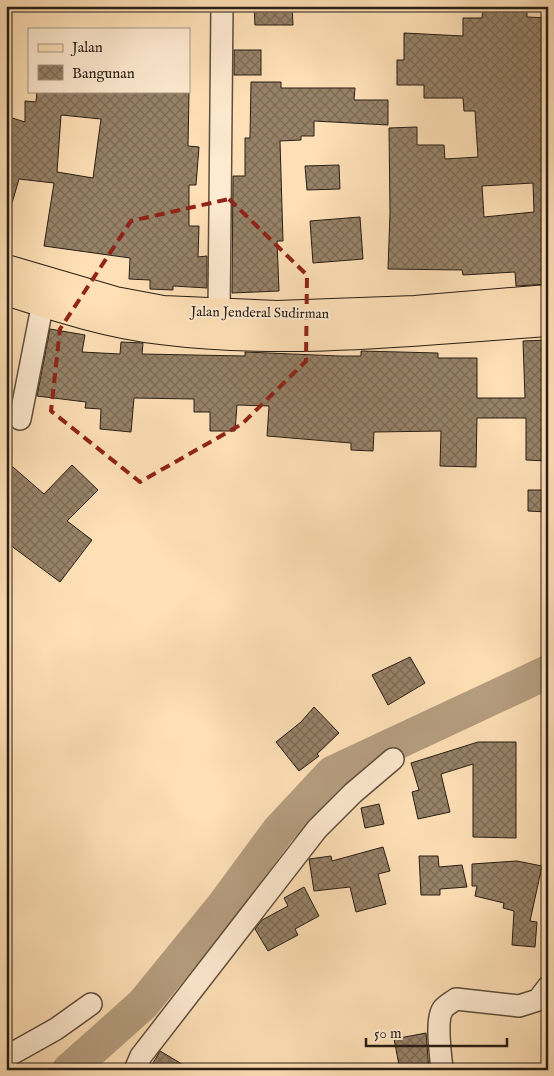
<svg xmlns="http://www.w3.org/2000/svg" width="554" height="1076" font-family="'IM FELL English',serif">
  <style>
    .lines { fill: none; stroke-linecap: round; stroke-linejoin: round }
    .river { stroke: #b59d7f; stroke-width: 34 }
    .building { fill: url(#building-cross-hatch); stroke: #281e14; fill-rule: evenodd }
    .street-casing { stroke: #5e4e3c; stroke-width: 24 }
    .primary-casing { stroke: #281e14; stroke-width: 30 }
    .street { stroke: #feead0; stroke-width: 21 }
    .primary { stroke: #fedfb6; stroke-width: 28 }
    .marked { fill: none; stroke: #8f2418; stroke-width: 4; stroke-dasharray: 10 6; stroke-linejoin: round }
    .labels { text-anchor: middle; stroke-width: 4; stroke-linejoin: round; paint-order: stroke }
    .street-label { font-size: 14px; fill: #281e14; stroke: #feead0 }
  </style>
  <defs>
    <pattern id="building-cross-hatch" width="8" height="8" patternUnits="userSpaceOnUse" patternTransform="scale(1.25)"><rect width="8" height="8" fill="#978268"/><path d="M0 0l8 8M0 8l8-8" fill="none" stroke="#7b6a54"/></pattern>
  </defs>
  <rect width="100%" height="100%" fill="#fedfb6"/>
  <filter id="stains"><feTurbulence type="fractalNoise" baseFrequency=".004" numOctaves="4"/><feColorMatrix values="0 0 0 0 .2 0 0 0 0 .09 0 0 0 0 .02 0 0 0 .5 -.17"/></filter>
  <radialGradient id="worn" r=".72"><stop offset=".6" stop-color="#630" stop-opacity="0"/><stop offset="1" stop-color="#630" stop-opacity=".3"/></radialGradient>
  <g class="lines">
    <polyline class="river" points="69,1070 143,1004 222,907 278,831 332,773 548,672"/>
  </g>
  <g class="building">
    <polygon points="254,6 292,6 293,25 255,25"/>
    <path d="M 483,6 L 527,6 L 527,17 L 548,18 L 548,231 L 543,231 L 548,284 L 516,286 L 515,272 L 463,275 L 462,270 L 388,269 L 390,213 L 389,128 L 417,127 L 417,145 L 444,145 L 445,159 L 478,157 L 475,111 L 464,111 L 463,98 L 424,98 L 424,85 L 397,85 L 397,60 L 404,60 L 404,33 L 463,36 L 463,18 L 482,18 ZM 533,183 L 534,212 L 484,217 L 482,186 Z"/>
    <rect x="234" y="50" width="27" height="25"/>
    <polygon points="251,82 281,82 281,88 355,88 354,100 388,100 388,125 314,121 314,136 301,136 301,140 280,141 283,241 277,241 279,291 232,293 233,176 245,176 245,138 250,138"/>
    <path d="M 37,91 L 189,91 L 188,146 L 199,147 L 196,185 L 189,185 L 189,226 L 199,226 L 198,257 L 207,256 L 207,288 L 173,286 L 173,290 L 150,289 L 150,280 L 129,279 L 130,258 L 44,246 L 54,183 L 19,179 L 10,210 L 6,210 L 6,116 L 25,122 L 25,101 L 36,102 ZM 61,115 L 101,119 L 93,178 L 57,172 Z"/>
    <polygon points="339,165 340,189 307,190 305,166"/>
    <polygon points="360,217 363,259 313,263 310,221"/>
    <polygon points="50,329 85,335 82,352 120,354 121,342 143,343 142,354 245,356 245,352 339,356 361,356 361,351 438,353 438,358 477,358 477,398 525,398 523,341 547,340 548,461 526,460 526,418 477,418 476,467 440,466 441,431 374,432 373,451 351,450 351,443 267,436 269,406 237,405 235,431 210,431 210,412 194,412 194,399 134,398 131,432 100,429 101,409 85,408 86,402 37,396"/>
    <polygon points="6,461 44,494 72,465 98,490 67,521 92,540 60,582 6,542"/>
    <polygon points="528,490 547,490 547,512 528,511"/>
    <polygon points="410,657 425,683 388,705 372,675"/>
    <polygon points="314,707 339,733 317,754 319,756 299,771 276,742 301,722"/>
    <polygon points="478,742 516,742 516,838 473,837 473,764 441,774 450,812 418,819 412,792 419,790 411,763"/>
    <polygon points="379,804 384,824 365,828 361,808"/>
    <polygon points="383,847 390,871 378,874 386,904 356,912 350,887 314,891 309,859 331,856 332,861"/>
    <polygon points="419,856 438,856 439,867 462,865 467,887 440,889 440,895 421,895"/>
    <polygon points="517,861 542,866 530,921 537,922 535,947 512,945 514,911 503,908 504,903 475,896 477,886 472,886 472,864"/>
    <polygon points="304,887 319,916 295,929 298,935 268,951 255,929 262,920 288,906 284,898"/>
    <polygon points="426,1033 429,1070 400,1070 394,1039"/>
    <polygon points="160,1051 192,1070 149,1070"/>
  </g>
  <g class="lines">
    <defs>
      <g id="street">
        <polyline points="219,312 222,6"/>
        <polyline points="20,419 43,302"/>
        <polyline points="6,1057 56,1029 91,1004"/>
        <polyline points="135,1070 141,1056 317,829 353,793 393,759"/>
        <path d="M 442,1070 C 441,1056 435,1020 443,1009 C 446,1005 452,1002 456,999 L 519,1006 L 538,1000 L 548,987"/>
      </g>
      <g id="primary">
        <polyline points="6,269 115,301 163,310 277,315 415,310 548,299"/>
        <path d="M 6,291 C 56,307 108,324 161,330 C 287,346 421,331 548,322"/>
      </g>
    </defs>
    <use href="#street" class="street-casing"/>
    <use href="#primary" class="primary-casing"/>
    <use href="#street" class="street"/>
    <use href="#primary" class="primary"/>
  </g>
  <path class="marked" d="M 229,199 L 307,275 L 306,361 L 242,424 L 140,482 L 51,411 L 60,329 L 131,221 Z"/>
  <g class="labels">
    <g class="street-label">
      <text transform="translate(260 312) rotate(1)" y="5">Jalan Jenderal Sudirman</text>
    </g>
  </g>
  <rect width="554" height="1076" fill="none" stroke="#fedfb6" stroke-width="25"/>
  <rect x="8" y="8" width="539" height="1061" fill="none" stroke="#281e14" stroke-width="2.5"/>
  <rect x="12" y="12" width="529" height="1051" fill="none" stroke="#281e14"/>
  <rect x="28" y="28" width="162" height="65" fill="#feead0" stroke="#a89885"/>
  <rect x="38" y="44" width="25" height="8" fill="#fedfb6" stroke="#a89885"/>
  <text x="72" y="52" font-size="15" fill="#281e14">Jalan</text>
  <rect x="38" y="65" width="25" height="15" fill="url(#building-cross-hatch)" stroke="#a89885"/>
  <text x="72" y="78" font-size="15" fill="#281e14">Bangunan</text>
  <path d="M366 1038v8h141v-8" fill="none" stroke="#281e14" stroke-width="2.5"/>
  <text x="374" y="1038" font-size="15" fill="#281e14" stroke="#feead0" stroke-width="4" paint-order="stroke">50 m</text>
  <rect width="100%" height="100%" filter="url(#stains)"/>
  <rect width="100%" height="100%" fill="url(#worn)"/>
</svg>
